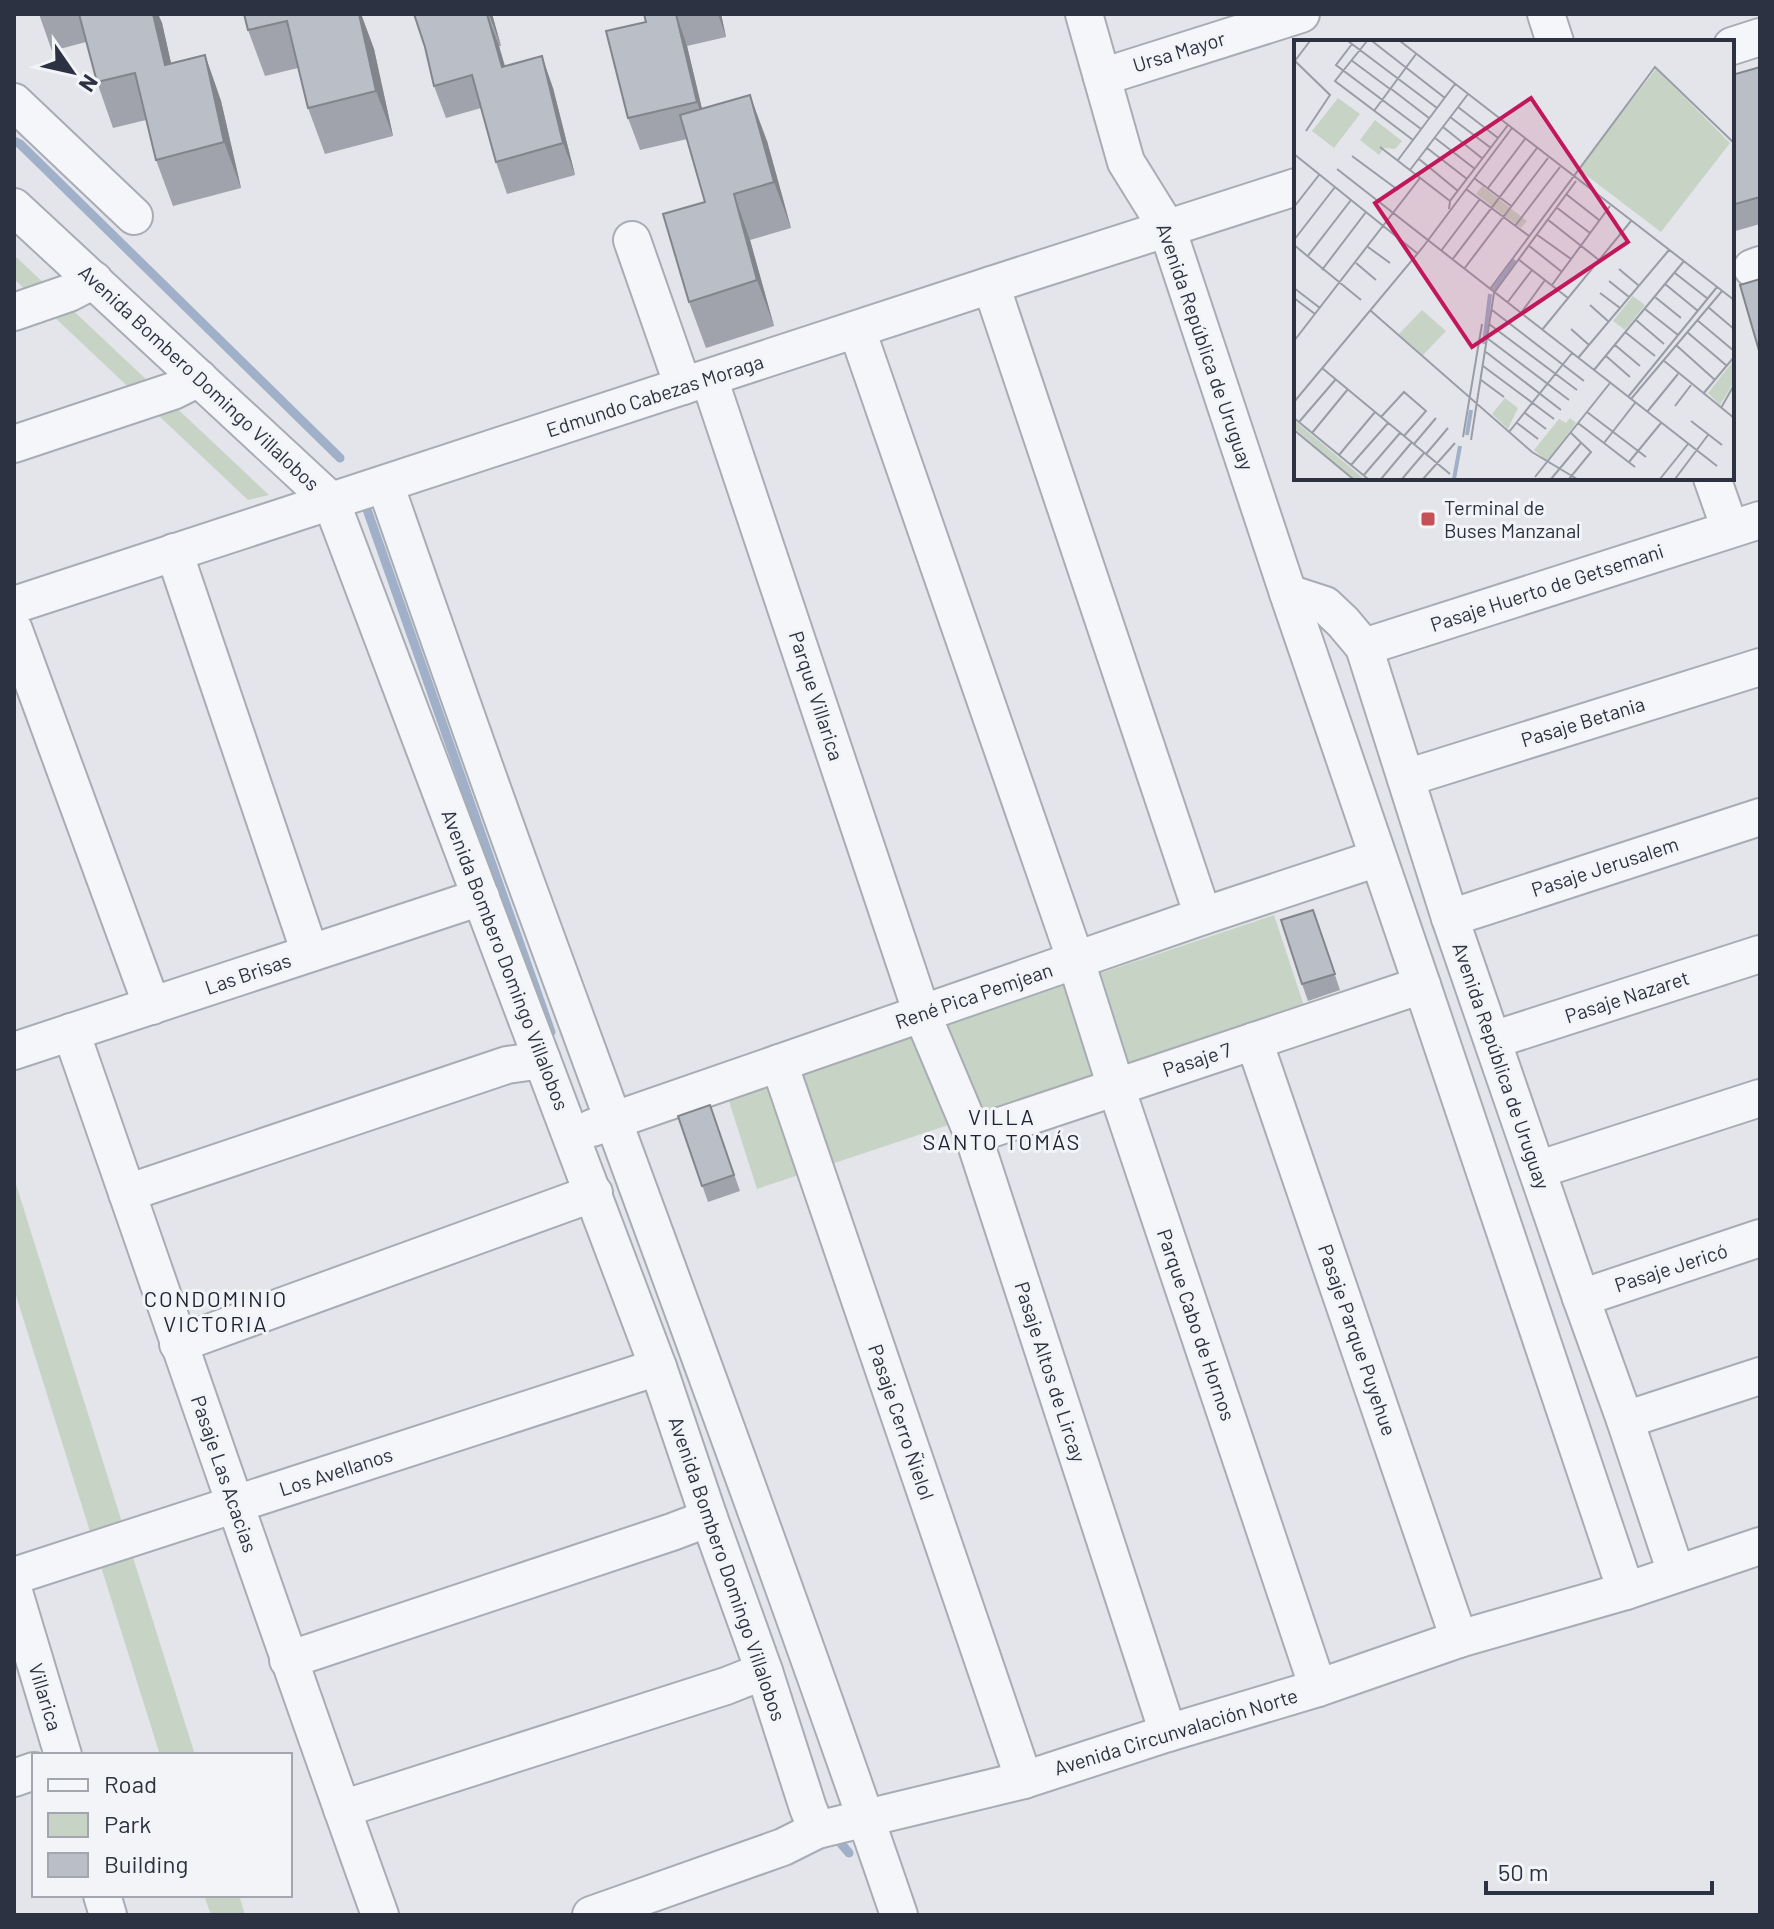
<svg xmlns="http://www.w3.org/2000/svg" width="1774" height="1929" font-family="Barlow,sans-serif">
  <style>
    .green { fill: #c7d3c4 }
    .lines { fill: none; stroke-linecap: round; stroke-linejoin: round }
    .stream { stroke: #a0b0c8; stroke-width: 9 }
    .minor-casing { stroke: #a8acb4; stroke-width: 40 }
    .minor { stroke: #f5f6f9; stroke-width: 36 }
    .wall { fill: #a0a3ab }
    .shaded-wall { fill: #82858b }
    .building { fill: #babec7; stroke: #82858b; stroke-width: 2 }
    .poi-dot { fill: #c65058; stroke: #f2f4f7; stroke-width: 3 }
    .labels { text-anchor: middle; stroke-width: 6; stroke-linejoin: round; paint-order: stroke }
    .street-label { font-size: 20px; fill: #2c3241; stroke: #f2f4f7 }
    .poi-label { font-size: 20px; fill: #2c3241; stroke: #f2f4f7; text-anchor: start }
    .neighbourhood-label { font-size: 22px; letter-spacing: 2px; fill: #1e2332; stroke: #f2f4f7 }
    .inset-river { fill: none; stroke: #a0b0c8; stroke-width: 4 }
    .inset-road { fill: none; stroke: #9a9da6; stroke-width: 2 }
    .view { fill: #c2185b; fill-opacity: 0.15; stroke: #c2185b; stroke-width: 4 }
    .inset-edge { fill: none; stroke: #2c3241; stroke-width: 4 }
  </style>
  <rect width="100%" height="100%" fill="#e3e5ea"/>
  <g class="green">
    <polygon points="14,255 269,495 248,500 14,279"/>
    <polygon points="1274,915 1304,1006 757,1189 728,1098"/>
    <polygon points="14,1178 195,1755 160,1755 14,1289"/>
    <polygon points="204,1895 239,1895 245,1915 211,1915"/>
  </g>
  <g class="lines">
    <g class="stream">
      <polyline points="14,141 20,144 340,458"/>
      <polyline points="364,501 551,1032"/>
      <polyline points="833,1834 849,1853"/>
    </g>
    <defs>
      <g id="minor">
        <polyline points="1084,14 1126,162 1167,228 1288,593 1422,985 1626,1591"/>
        <polyline points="1546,14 1555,42"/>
        <polyline points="1732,46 1760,37"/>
        <polyline points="1102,77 1301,14"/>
        <polyline points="14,102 134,216"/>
        <polyline points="14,207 331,501 658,1367 709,1518 764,1671 808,1808 817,1830"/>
        <polyline points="632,240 683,386"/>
        <polyline points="1752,268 1760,265"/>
        <polyline points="991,285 1203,916"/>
        <polyline points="14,312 69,293 94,280"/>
        <polyline points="857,330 1076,961 1116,1087 1318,1688"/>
        <polyline points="709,378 922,1014 973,1135 1168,1733"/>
        <polyline points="14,444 173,391 199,378"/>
        <polyline points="1712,478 1730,529"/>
        <path d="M 385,484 C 431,616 477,748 525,880 C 651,1225 780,1568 899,1915"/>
        <polyline points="174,552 310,953"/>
        <polyline points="1288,593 1325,605 1343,622 1364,647 1450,918 1581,1298 1625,1420 1676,1573"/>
        <polyline points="14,605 991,285 1296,187"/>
        <polyline points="14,630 152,1006"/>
        <polyline points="1364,647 1760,520"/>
        <polyline points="1406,778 1760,667"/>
        <polyline points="1450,918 1760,817"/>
        <path d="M 71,1032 C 174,1326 274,1621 380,1915"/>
        <polyline points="1493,1040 1760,954"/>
        <polyline points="1254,1041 1459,1639"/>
        <polyline points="14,1051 481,897"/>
        <polyline points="779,1063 1024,1780"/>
        <polyline points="592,1128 1203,916 1378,858"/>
        <polyline points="973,1135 1422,985"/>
        <polyline points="1537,1170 1760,1098"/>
        <polyline points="127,1193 507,1065 542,1060"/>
        <polyline points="1581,1298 1760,1238"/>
        <polyline points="178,1344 594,1193"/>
        <polyline points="1625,1420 1760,1376"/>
        <polyline points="14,1576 658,1367"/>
        <polyline points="14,1592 63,1755"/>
        <polyline points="288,1660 672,1532 709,1518"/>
        <polyline points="14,1778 34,1771"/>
        <polyline points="342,1809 726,1686 764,1671"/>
        <polyline points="102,1895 108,1915"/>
        <polyline points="591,1915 783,1847 817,1830 1024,1780 1168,1733 1318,1688 1459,1639 1626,1591 1760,1546"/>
      </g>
    </defs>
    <use href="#minor" class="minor-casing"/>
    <use href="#minor" class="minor"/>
  </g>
  <g class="wall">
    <polygon points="39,14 158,14 162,23 171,64 205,55 221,101 241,188 173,206 156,160 146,120 113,128 97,82 86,42 52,51"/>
    <polygon points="244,14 361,14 374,49 393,136 325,154 308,108 298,68 265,76 248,30"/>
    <polygon points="414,14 492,14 501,46 499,46 505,66 553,88 575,175 507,194 496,162 481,108 446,118 434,86 425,47"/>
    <polygon points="644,14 721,14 726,37 687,46 702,109 767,141 791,228 750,240 774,326 706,348 689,302 705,202 687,139 640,150 628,118 646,22"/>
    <polygon points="1760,67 1760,224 1732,232 1732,75"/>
    <polygon points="1313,910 1340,990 1308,1001 1302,984"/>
    <polygon points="710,1105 740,1191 708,1202 678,1116"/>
  </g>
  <g class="shaded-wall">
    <polygon points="153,14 158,14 162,23 182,111 165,65"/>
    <polygon points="359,14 361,14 374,49 393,136 376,91"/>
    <polygon points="487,14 499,46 514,99 502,67"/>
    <polygon points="489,14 492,14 501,46"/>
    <polygon points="676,14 687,46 708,134 697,102"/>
    <polygon points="718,14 721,14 726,37"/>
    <polygon points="205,55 221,101 241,188 224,142"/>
    <polygon points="542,56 553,88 575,175 563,143"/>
    <polygon points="750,95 767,141 791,228 774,182"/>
    <polygon points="734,194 750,240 774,326 757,280"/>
  </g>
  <g class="building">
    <polygon points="79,14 153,14 165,65 205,55 224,142 156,160 135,73 97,82"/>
    <polygon points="244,14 359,14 376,91 308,108 287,21 248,30"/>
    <polygon points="414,14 489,14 487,14 502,67 542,56 563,143 496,162 472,75 434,86 425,47"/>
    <polygon points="644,14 676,14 697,102 628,118 606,31 646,22"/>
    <polygon points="1760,67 1760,197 1732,205 1732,75"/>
    <polygon points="750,95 774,182 734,194 757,280 689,302 663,214 705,202 680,115"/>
    <polygon points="1760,279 1760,354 1740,285"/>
    <polygon points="1313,910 1335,974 1302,984 1281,920"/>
    <polygon points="710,1105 734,1175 702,1186 678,1116"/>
  </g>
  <rect class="poi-dot" x="1420" y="511" width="16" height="16" rx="4"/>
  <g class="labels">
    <g class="street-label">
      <text transform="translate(1179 52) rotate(-17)" y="7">Ursa Mayor</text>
      <text transform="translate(1205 347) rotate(71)" y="7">Avenida República de Uruguay</text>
      <text transform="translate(199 378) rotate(43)" y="7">Avenida Bombero Domingo Villalobos</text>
      <text transform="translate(655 396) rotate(-18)" y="7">Edmundo Cabezas Moraga</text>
      <text transform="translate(1547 588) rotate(-18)" y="7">Pasaje Huerto de Getsemani</text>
      <text transform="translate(816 696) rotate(72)" y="7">Parque Villarica</text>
      <text transform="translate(1583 722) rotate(-17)" y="7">Pasaje Betania</text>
      <text transform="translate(1605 867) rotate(-18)" y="7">Pasaje Jerusalem</text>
      <text transform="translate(505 960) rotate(69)" y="7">Avenida Bombero Domingo Villalobos</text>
      <text transform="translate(248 974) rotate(-19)" y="7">Las Brisas</text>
      <text transform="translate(974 996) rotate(-19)" y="7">René Pica Pemjean</text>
      <text transform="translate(1627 997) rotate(-18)" y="7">Pasaje Nazaret</text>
      <text transform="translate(1197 1060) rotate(-18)" y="7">Pasaje 7</text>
      <text transform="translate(1501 1066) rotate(71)" y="7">Avenida República de Uruguay</text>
      <text transform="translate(1671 1268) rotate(-18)" y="7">Pasaje Jericó</text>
      <text transform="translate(1196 1325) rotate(71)" y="7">Parque Cabo de Hornos</text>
      <text transform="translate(1357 1340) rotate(71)" y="7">Pasaje Parque Puyehue</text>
      <text transform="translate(1050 1372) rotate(72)" y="7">Pasaje Altos de Lircay</text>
      <text transform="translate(901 1422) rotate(71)" y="7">Pasaje Cerro Ñielol</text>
      <text transform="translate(336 1472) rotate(-18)" y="7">Los Avellanos</text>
      <text transform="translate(224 1474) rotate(71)" y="7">Pasaje Las Acacias</text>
      <text transform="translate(727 1569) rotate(71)" y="7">Avenida Bombero Domingo Villalobos</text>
      <text transform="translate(45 1697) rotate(73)" y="7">Villarica</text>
      <text transform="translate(1176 1732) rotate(-17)" y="7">Avenida Circunvalación Norte</text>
    </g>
    <g class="poi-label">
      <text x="1444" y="515">Terminal de<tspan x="1444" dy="23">Buses Manzanal</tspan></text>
    </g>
    <g class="neighbourhood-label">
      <text x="1002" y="1125">VILLA<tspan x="1002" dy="25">SANTO TOMÁS</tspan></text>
      <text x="216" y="1307">CONDOMINIO<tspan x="216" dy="25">VICTORIA</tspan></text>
    </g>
  </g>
  <g transform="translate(1294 40)">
    <rect width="440" height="440" fill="#e3e5ea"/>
    <path d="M 362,29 L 436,103 L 367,192 L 284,129 ZM 44,58 L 66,74 L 40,108 L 18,91 ZM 81,80 L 108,101 L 101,109 L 90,108 L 85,115 L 66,100 ZM 188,146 L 233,181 L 227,188 L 182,154 ZM 339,256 L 351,265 L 331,290 L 319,281 ZM 128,270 L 152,291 L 129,315 L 105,294 ZM 440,320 L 440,342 L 426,365 L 414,353 ZM 211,358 L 224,368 L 214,389 L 198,374 ZM 276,378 L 282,383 L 253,421 L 240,410 L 265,379 L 272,383 ZM 0,380 L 70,439 L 59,439 L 0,388 Z" fill="#c7d3c4"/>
    <path class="inset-river" d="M 199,250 L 221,220M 190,304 L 196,254M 173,395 L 177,370M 160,439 L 166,406"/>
    <path class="inset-road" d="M 54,1 L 143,68M 73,1 L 41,41 L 119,100M 78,1 L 151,58M 106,1 L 440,260M 58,4 L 42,25 L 127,89M 57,20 L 96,49M 1,21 L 36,55 L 12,91M 0,22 L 16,1M 96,48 L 135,78M 164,67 L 204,98M 80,71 L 122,14M 156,77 L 197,108M 149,87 L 189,119M 141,98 L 181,129M 86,107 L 156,161M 133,108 L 173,139M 0,114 L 124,214M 58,116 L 104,150M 125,119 L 164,151M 104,120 L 161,44M 43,129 L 423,426M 116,130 L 174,54M 180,138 L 217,166M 194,148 L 231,99M 172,149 L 235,196M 272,154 L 305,180M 0,167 L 25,135M 262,167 L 296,193M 155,169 L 156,161 L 214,85M 253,179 L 305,220M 221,186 L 266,127M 242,194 L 277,219M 0,200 L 41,147M 0,205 L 67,260M 234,205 L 268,232M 74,207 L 96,223M 147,211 L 186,159M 13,217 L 57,160M 224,219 L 274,258M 158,220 L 243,108M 62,223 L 82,240M 170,229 L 254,118M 325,229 L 344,245M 28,230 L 72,172M 381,233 L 414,259M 315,241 L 335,257M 371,244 L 404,271M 258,245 L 316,166M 0,248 L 26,268M 196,249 L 361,27 L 440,103M 306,253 L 326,268M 361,257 L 387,278M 0,258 L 21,274M 213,263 L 238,230M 296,265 L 315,282M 414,267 L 440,289M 351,269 L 384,295M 198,270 L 290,341M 77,271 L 238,412 L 283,439M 227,273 L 251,240M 342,280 L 370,304M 403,280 L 440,311M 195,284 L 283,350M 277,289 L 295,305M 248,290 L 337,181M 331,292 L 361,316M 393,292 L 433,326M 193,298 L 275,360M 0,301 L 126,138M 321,305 L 346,326M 382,305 L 421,340M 192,312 L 267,370M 312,316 L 336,337M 284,318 L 375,210M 369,320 L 440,378M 189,326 L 260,379M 28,328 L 156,434M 300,330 L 390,221M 187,340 L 210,357M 409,354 L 440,317M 334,357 L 423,247M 337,359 L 428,251M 0,362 L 129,207 L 218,88M 381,366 L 397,345M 427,368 L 440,345M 293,372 L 352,417M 353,372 L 384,334M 231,373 L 252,389M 87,377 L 110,352 L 132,371 L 110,396M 0,378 L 74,439M 397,381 L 428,405M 5,382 L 42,339M 223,383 L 244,399M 284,383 L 341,427M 0,390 L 59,439M 215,392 L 278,313M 18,393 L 54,349M 169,397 L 188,284M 177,400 L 200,253 L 282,141M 310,403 L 341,363M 120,404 L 142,378M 132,414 L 154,388M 45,415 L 81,372M 335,422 L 367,383M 57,425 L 94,383M 69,436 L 106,393M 241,437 L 316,343M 87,439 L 118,402M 108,439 L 130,413M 129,439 L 161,403M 257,439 L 287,403M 275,439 L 297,412 L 277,393M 366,439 L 394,404M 381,439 L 414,395"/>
    <path class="view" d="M 237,58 L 334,202 L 178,307 L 81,163 Z"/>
    <rect width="440" height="440" class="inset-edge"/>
  </g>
  <rect width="1774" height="1929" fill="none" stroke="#2c3241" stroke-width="32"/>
  <rect x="32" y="1753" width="260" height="144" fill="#f2f4f7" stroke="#a3a6ae" stroke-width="2"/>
  <rect x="48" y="1779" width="40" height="12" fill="#f5f6f9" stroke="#a3a6ae" stroke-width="2"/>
  <text x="104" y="1793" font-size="24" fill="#2c3241">Road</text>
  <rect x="48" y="1813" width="40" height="24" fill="#c7d3c4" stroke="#a3a6ae" stroke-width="2"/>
  <text x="104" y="1833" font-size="24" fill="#2c3241">Park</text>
  <rect x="48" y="1853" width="40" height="24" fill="#babec7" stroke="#a3a6ae" stroke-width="2"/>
  <text x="104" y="1873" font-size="24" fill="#2c3241">Building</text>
  <g transform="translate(72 72) rotate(124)" stroke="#f2f4f7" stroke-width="6" paint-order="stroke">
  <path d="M0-6L14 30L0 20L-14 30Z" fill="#2c3241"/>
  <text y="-12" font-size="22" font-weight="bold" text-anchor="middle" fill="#2c3241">N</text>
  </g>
  <path d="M1486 1881v12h226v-12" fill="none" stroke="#2c3241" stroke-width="4"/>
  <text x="1498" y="1881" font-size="24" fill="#2c3241" stroke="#f2f4f7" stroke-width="6" paint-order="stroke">50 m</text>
</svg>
